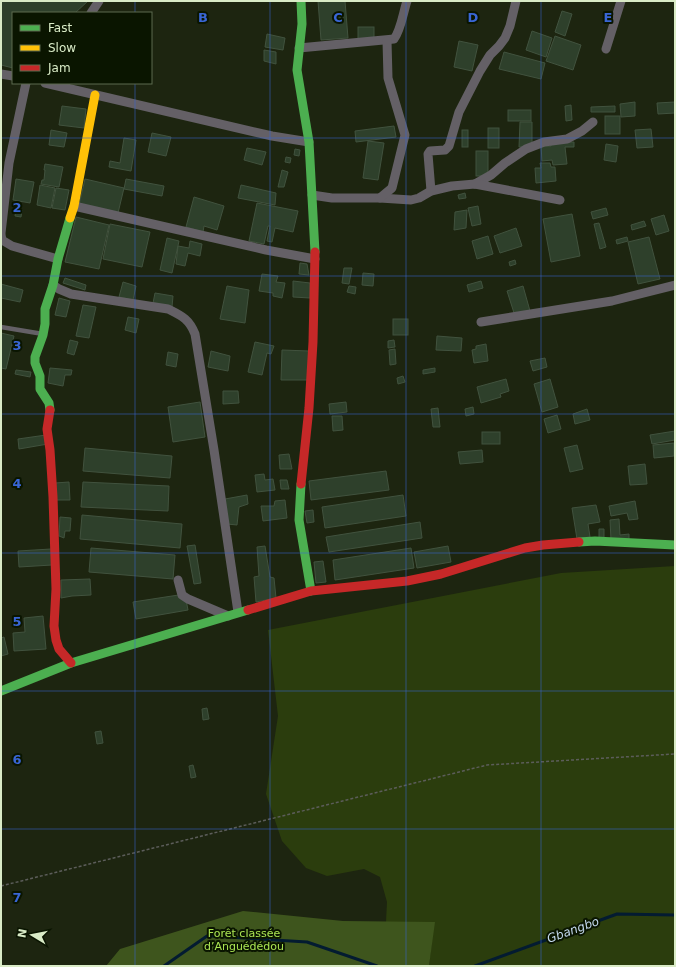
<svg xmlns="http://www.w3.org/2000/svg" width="676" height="967" font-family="'DejaVu Sans',sans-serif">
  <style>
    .green { fill: #2b3d0d }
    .forest { fill: #3e551d }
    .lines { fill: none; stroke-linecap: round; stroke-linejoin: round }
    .stream { stroke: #031b31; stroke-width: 3 }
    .building { fill: #2e402b; stroke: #41523e }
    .path { stroke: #5c5d5a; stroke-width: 1.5; stroke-dasharray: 3 2; stroke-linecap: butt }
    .lane { stroke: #646066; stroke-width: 4.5 }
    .street { stroke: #646066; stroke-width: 9 }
    .fast { stroke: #4caf50; stroke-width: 9 }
    .slow { stroke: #ffc107; stroke-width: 9 }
    .jam { stroke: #c62828; stroke-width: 9 }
    .grid { fill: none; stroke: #3966d5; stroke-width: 1; stroke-opacity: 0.55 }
    .labels { text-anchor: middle; stroke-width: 4; stroke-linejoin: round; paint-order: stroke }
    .park-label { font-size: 11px; fill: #aae452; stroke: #0a1500 }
    .water-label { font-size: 12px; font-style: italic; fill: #c5daef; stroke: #0a1500 }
    .grid-label { font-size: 13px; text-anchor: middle; font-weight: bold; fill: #3966d5; stroke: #0a1500; stroke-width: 4; stroke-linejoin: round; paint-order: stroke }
  </style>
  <rect width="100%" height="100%" fill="#1d2510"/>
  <polygon class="green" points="675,566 675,966 429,966 434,922 386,922 387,902 380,877 364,869 327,876 306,868 282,841 266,794 278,716 268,630 561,573"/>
  <polygon class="forest" points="243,911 343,921 435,922 429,966 106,966 120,949"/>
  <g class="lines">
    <g class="stream">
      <polyline points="164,966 207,936 211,936 307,942 377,966"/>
      <polyline points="475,966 617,914 675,915"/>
    </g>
  </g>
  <g class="building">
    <polygon points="1,1 88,1 75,13 13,13 13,68 1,65"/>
    <polygon points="318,1 345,1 348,38 321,40"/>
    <polygon points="562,11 572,14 565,36 555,32"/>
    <rect x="358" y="27" width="16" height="12"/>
    <polygon points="532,31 552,38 546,57 526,50"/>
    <polygon points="267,34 285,38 283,50 265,47"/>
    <polygon points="555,36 581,45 573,70 546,61"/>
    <polygon points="459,41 478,45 472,71 454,67"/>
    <polygon points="264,50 276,52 276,64 264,61"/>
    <polygon points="504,52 545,63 541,79 499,69"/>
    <polygon points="635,102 635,116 621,117 620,104"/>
    <polygon points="675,102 675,113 658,114 657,103"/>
    <polygon points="571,105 572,120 566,121 565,106"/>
    <polygon points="62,106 86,109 84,128 59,125"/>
    <polygon points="615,106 615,112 591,112 591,107"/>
    <rect x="508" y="110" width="23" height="11"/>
    <rect x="605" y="116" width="15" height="18"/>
    <polygon points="520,122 532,122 532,147 519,147"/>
    <polygon points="394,126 396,137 356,142 355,131"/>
    <rect x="488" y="128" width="11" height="20"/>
    <polygon points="651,129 653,147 637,148 635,130"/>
    <polygon points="51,130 67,133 64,147 49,145"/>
    <rect x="462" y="130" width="6" height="17"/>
    <polygon points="152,133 171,137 166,156 148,152"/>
    <polygon points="124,138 136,140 131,171 109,167 110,161 120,163"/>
    <polygon points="368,141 384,143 378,180 363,178"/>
    <polygon points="574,142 574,147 565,147 567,164 553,165 552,160 542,161 541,146 551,146 551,143"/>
    <polygon points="606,144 618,146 616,162 604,160"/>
    <polygon points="247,148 266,152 262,165 244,160"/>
    <polygon points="295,149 300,150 299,156 294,155"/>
    <rect x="476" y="151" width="12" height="25"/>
    <polygon points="286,157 291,158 290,163 285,162"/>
    <polygon points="540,163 550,163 551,167 555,167 556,181 536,183 535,168 541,168"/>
    <polygon points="45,164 63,167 59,187 41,184 42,180 44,180 45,170 44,170"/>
    <polygon points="282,170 288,172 284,187 278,187"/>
    <polygon points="16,179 34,182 30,203 13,200"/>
    <polygon points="85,179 124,188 118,213 79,205"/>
    <polygon points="126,179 164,186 162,196 124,189"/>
    <polygon points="40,185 55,188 51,208 37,205"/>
    <polygon points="241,185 276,193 275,205 238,198"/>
    <polygon points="56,188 69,190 65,210 52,208"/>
    <polygon points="465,193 466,198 459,199 458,195"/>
    <polygon points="194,197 224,206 217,230 204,226 203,232 186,227"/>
    <polygon points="257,203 298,211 293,232 275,228 272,242 267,241 270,226 268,226 264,244 249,241"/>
    <polygon points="478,206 481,224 472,226 468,208"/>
    <polygon points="606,208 608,215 593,219 591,212"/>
    <polygon points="16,209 22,210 21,217 15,216"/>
    <polygon points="467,210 466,228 454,230 455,212"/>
    <polygon points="572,214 580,256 551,262 543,219"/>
    <polygon points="664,215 669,231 656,235 651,219"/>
    <polygon points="76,217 109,225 99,269 65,262"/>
    <polygon points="644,221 646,226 632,230 631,225"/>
    <polygon points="599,223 606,247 600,249 594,224"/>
    <polygon points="110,224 150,232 142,267 103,259"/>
    <polygon points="516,228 522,246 500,253 494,236"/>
    <polygon points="488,236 493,254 477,259 472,241"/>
    <polygon points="627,237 628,241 617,244 616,240"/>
    <polygon points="649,237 660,279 638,284 628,242"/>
    <polygon points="167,238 179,241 172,273 160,270"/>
    <polygon points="190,241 202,244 200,256 188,253 185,266 176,264 178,246 189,248"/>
    <polygon points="515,260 516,264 510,266 509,262"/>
    <polygon points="300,263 307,264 309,275 299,274"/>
    <polygon points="344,268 352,268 349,284 342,283"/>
    <polygon points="363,273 374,274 373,286 362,285"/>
    <polygon points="262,274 278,276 276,282 285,283 282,298 273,296 273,293 259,291"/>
    <polygon points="65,278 86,285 85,290 63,283"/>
    <polygon points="293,281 310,283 310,298 293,297"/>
    <polygon points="481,281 483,288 469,292 467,285"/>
    <polygon points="123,282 136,286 133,300 119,297"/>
    <polygon points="1,284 23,290 20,302 1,298"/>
    <polygon points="227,286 249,290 245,323 220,319"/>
    <polygon points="349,286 356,287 355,294 347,292"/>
    <polygon points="523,286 530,311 515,316 507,291"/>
    <polygon points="155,293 173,296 172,307 153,303"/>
    <polygon points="59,298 70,301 66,317 55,315"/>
    <polygon points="83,305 96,307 89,338 76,336"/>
    <polygon points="128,317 139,319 136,333 125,330"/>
    <rect x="393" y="319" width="15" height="16"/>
    <polygon points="1,333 14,336 6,369 1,368"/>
    <polygon points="437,336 462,338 461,351 436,350"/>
    <polygon points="70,340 78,342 74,355 67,353"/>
    <polygon points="394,340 395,347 388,348 388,341"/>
    <polygon points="255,342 274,346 271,354 267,353 262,375 248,372"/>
    <polygon points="486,344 488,361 474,363 472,350 476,349 476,346"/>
    <polygon points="395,349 396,364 390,365 389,350"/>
    <polygon points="282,350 309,351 309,380 281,380"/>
    <polygon points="211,351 230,356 228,371 208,367"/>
    <polygon points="168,352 178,354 176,367 166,365"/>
    <polygon points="545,358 547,367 533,371 530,361"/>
    <polygon points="50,368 72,370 71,375 65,375 63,386 48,383"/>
    <polygon points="435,368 435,372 423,374 423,370"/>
    <polygon points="16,370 31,372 30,377 15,374"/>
    <polygon points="403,376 405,382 398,384 397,378"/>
    <polygon points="506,379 509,391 500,394 501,397 481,403 477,387"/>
    <polygon points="550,379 558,407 542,412 534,384"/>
    <polygon points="223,391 238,391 239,403 223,404"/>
    <polygon points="200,402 205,437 173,442 168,407"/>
    <polygon points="346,402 347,412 330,414 329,404"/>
    <polygon points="473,407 474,414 466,416 465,409"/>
    <polygon points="438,408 440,427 433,427 431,409"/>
    <polygon points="587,409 590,420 575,424 573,414"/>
    <polygon points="557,415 561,429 548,433 544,419"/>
    <polygon points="332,416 342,416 343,430 333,431"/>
    <polygon points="675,431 675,440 652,444 650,435"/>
    <rect x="482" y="432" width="18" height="12"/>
    <polygon points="46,435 48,444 19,449 18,439"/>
    <polygon points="674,443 674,456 654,458 653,445"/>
    <polygon points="577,445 583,469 570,472 564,448"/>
    <polygon points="85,448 172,456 170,478 83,471"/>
    <polygon points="482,450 483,462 460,464 458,452"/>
    <polygon points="289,454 292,469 280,469 279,455"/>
    <polygon points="645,464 647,484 630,485 628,466"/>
    <polygon points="386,471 389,490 311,500 309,481"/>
    <polygon points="264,474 265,480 273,479 275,490 257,492 255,475"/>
    <polygon points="280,480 287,480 289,489 281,489"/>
    <polygon points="69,482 70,500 56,500 55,483"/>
    <polygon points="83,482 169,486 168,511 81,507"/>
    <polygon points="247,495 248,504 239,507 237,525 227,524 225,499"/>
    <polygon points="403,495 406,516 325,528 322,507"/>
    <polygon points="285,500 287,518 263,521 261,506 274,506 275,501"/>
    <polygon points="635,501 638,519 629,520 627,513 611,516 609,506"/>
    <polygon points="596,505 600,522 588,524 590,537 577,539 572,508"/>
    <polygon points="313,510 314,522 307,523 305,511"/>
    <polygon points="82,515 182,524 180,548 80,539"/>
    <polygon points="60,517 71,518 70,531 65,531 64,538 59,536"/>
    <polygon points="619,519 620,535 629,534 629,540 611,540 610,520"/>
    <polygon points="420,522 422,538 329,552 326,537"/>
    <polygon points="599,529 604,529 604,539 599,538"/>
    <polygon points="195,545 201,583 194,584 187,546"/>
    <polygon points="265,546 270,577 274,578 276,598 256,602 254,577 259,576 257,547"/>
    <polygon points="448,546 451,562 417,568 414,552"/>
    <polygon points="91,548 175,555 173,579 89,572"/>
    <polygon points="411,548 414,568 335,580 333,560"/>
    <polygon points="51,549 52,565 19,567 18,551"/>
    <polygon points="323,561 326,582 316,583 314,562"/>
    <polygon points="90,579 91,595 72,596 61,598 61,580"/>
    <polygon points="185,594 188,610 136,619 133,602"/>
    <polygon points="43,616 46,649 14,651 13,633 25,632 24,618"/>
    <polygon points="4,637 8,654 1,656 1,638"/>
    <polygon points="207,708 209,719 203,720 202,709"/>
    <polygon points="101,731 103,743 97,744 95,732"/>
    <polygon points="193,765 196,777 191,778 189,766"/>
  </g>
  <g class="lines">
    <polyline class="path" points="1,886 487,765 675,754"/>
    <polyline class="lane" points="1,327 43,334"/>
    <g class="street">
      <polyline points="91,13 99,1"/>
      <path d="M 299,48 L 394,39 C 401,30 403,13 407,1"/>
      <polyline points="606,49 621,1"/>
      <polyline points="1,74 13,76"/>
      <polyline points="45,83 272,136 309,142"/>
      <polyline points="475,184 491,175 505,163 526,149 544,142 567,139 582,131 593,122"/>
      <polyline points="431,191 428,154 430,151 445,150 449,146 459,112 480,71 490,55 499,46 505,38 510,26 516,1"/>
      <polyline points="312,195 332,198 380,198 411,200 419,198 431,191 452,186 475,184 560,200"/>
      <polyline points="380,198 392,188 405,135 388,78 387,41"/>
      <polyline points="74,206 266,250 315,259"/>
      <polyline points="1,233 9,163 26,83"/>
      <polyline points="1,235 2,240 12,246 58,259"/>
      <path d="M 53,285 L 59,289 L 71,294 L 168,309 C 182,316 189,319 195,334 L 214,450 L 238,612"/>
      <polyline points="481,322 612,301 675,285"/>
      <polyline points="178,580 182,595 188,599 228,616"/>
    </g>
    <g class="fast">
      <polyline points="301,1 302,24 297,70 309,142 315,252"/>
      <polyline points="50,410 49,403 40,389 40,376 35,363 35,357 43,335 45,324 45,309 53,285 58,259 70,218"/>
      <polyline points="301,484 299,520 311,591"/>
      <polyline points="579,542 595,541 675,545"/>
      <polyline points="1,691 71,663 248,610"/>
    </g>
    <polyline class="slow" points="70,218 74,206 95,95"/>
    <g class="jam">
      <polyline points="50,410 47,429 50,450 53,497 56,589 54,626 56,640 59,649 71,663"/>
      <polyline points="301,484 309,408 313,342 315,252"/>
      <polyline points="248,610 311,591 407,581 441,574 525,548 543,545 579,542"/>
    </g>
  </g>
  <path class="grid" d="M 135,1 L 135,13M 270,1 L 270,966M 406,1 L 406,966M 541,1 L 541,966M 135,83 L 135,966M 1,138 L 675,138M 1,276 L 675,276M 1,414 L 675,414M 1,553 L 675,553M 1,691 L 675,691M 1,829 L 675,829"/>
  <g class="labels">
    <g class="park-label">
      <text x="244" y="937">Forêt classée<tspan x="244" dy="13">d’Anguédédou</tspan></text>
    </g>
    <g class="water-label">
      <text transform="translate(573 930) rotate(-20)" y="4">Gbangbo</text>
    </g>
  </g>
  <g class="grid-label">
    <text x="203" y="22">B</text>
    <text x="338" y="22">C</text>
    <text x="473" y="22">D</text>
    <text x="608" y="22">E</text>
    <text x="17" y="212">2</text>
    <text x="17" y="350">3</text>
    <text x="17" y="488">4</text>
    <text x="17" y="626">5</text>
    <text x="17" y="764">6</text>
    <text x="17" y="902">7</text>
  </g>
  <rect width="676" height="967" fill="none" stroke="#d9ebc6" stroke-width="4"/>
  <rect x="12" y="12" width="140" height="72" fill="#0a1500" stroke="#5d6b4f"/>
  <rect x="20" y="25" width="20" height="6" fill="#4caf50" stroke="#5d6b4f"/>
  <text x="48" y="32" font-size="12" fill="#d9ebc6">Fast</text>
  <rect x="20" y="45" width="20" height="6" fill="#ffc107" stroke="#5d6b4f"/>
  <text x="48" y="52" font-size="12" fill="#d9ebc6">Slow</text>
  <rect x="20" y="65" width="20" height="6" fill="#c62828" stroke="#5d6b4f"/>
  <text x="48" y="72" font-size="12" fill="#d9ebc6">Jam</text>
  <g transform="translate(32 935) rotate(280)" stroke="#0a1500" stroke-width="3" paint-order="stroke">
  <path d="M0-3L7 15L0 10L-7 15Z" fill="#d9ebc6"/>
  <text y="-6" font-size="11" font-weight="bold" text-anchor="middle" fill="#d9ebc6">N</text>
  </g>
</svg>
